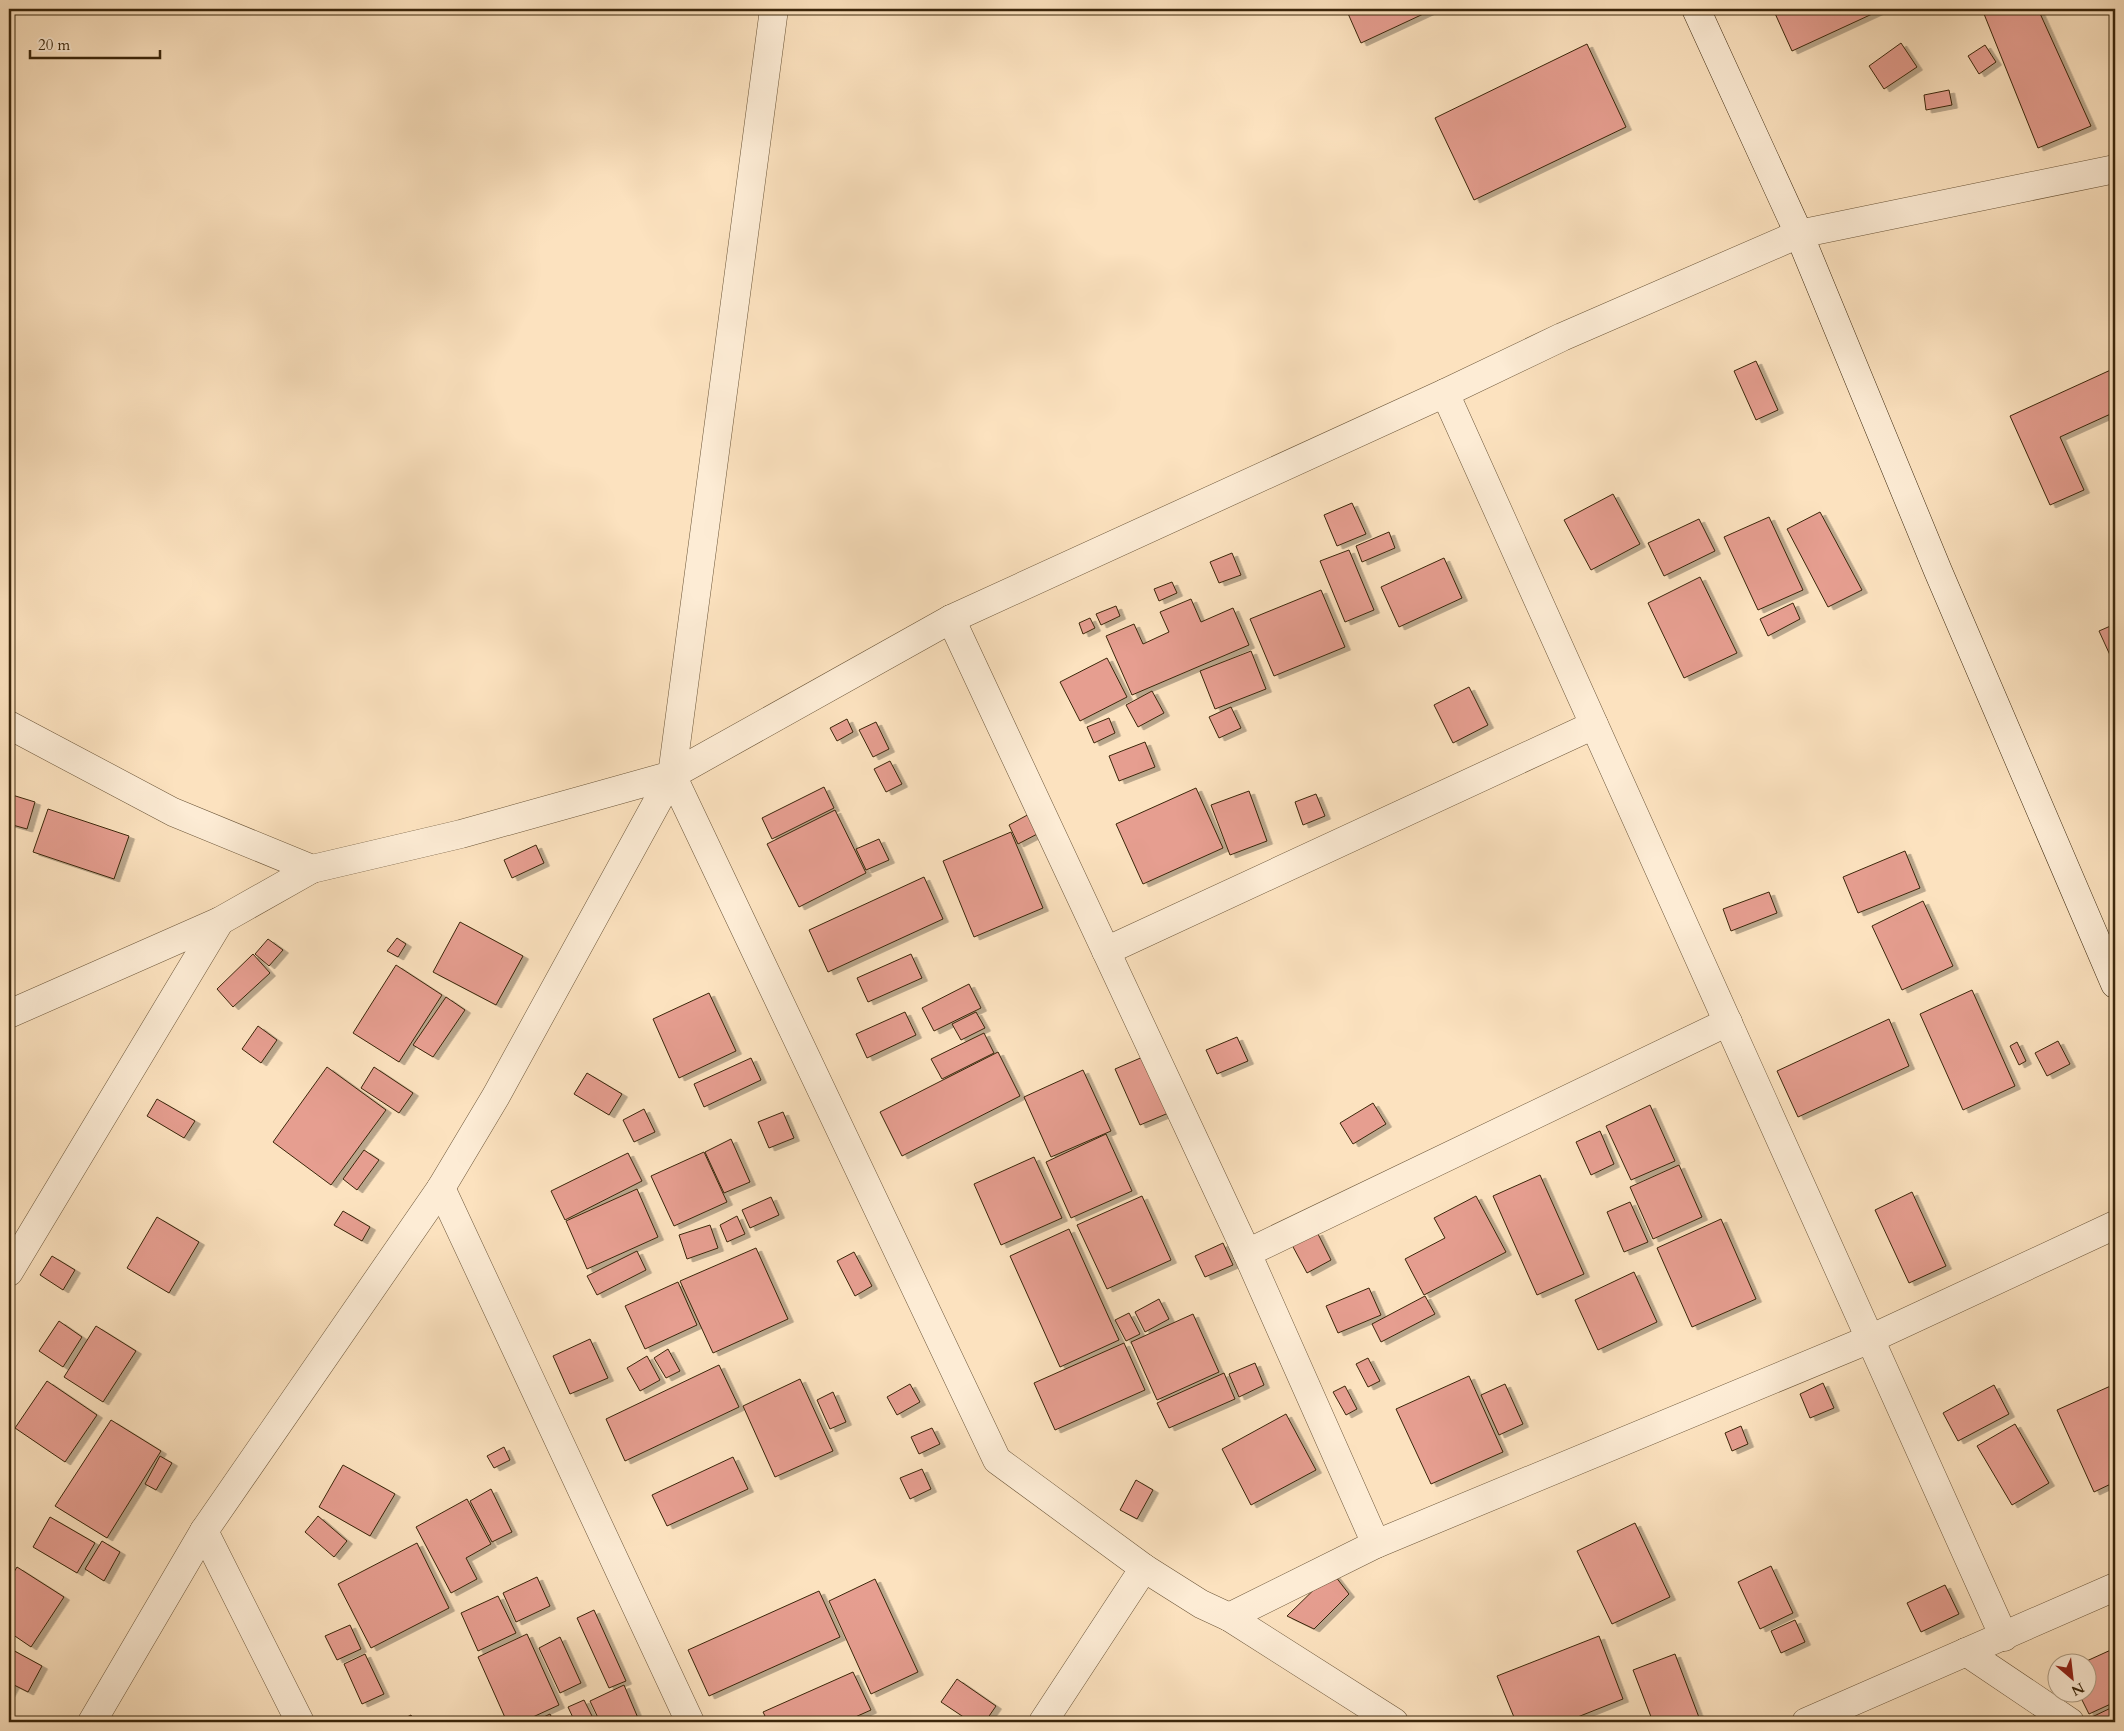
<svg xmlns="http://www.w3.org/2000/svg" width="2124" height="1731" font-family="Cardo,serif">
  <style>
    .building { fill: #e69e90; stroke: #3b260b; filter: url(#shadow) }
    .lines { fill: none; stroke-linecap: round; stroke-linejoin: round }
    .street-casing { stroke: #6b5538; stroke-width: 29 }
    .secondary-casing { stroke: #3b260b; stroke-width: 29 }
    .street { stroke: #fdecd5; stroke-width: 28 }
    .secondary { stroke: #fdecd5; stroke-width: 28 }
  </style>
  <defs>
    <filter id="shadow"><feDropShadow dx="5.5" dy="3" stdDeviation="0" flood-color="#0004"/></filter>
  </defs>
  <rect width="100%" height="100%" fill="#fce2bf"/>
  <filter id="stains"><feTurbulence type="fractalNoise" baseFrequency=".004" numOctaves="4"/><feColorMatrix values="0 0 0 0 .2 0 0 0 0 .09 0 0 0 0 .02 0 0 0 .5 -.17"/></filter>
  <radialGradient id="worn" r=".72"><stop offset=".6" stop-color="#630" stop-opacity="0"/><stop offset="1" stop-color="#630" stop-opacity=".3"/></radialGradient>
  <g class="building">
    <polygon points="1346,9 1434,9 1361,43"/>
    <polygon points="1773,9 1883,9 1792,51"/>
    <polygon points="1982,9 2038,9 2091,126 2038,148"/>
    <polygon points="1901,43 1917,67 1884,89 1869,66"/>
    <polygon points="1587,44 1626,127 1474,200 1435,118"/>
    <polygon points="1985,45 1996,62 1979,74 1968,56"/>
    <polygon points="1949,90 1952,105 1926,110 1924,95"/>
    <polygon points="1756,361 1778,410 1756,420 1734,371"/>
    <polygon points="2115,368 2115,412 2060,437 2084,490 2050,505 2010,416"/>
    <polygon points="1613,494 1640,544 1591,570 1564,520"/>
    <polygon points="1352,503 1366,534 1337,546 1324,515"/>
    <polygon points="1820,512 1862,590 1828,607 1787,529"/>
    <polygon points="1769,517 1803,590 1758,610 1724,537"/>
    <polygon points="1699,519 1715,551 1664,576 1648,543"/>
    <polygon points="1389,532 1395,548 1362,562 1356,546"/>
    <polygon points="1349,550 1374,610 1345,622 1320,561"/>
    <polygon points="1232,553 1241,575 1219,583 1210,562"/>
    <polygon points="1444,558 1462,598 1399,627 1381,587"/>
    <polygon points="1700,577 1737,653 1684,678 1648,603"/>
    <polygon points="1172,582 1177,593 1159,601 1154,589"/>
    <polygon points="1321,590 1345,647 1274,676 1250,619"/>
    <polygon points="1191,599 1201,622 1233,608 1249,645 1132,695 1106,636 1134,624 1143,644 1169,632 1160,612"/>
    <polygon points="1793,603 1800,619 1768,636 1760,619"/>
    <polygon points="1116,606 1120,616 1101,625 1096,614"/>
    <polygon points="1090,618 1095,628 1083,634 1079,623"/>
    <polygon points="2115,624 2115,666 2099,631"/>
    <polygon points="1251,651 1266,689 1215,709 1200,671"/>
    <polygon points="1107,658 1127,697 1080,721 1060,682"/>
    <polygon points="1469,687 1488,725 1453,743 1434,705"/>
    <polygon points="1152,691 1164,713 1138,727 1126,705"/>
    <polygon points="1231,707 1241,728 1219,738 1209,717"/>
    <polygon points="1109,718 1115,733 1094,743 1087,727"/>
    <polygon points="847,719 853,732 837,741 830,728"/>
    <polygon points="876,722 889,749 873,757 859,730"/>
    <polygon points="1145,742 1155,767 1119,781 1109,756"/>
    <polygon points="890,761 902,784 886,792 874,769"/>
    <polygon points="824,787 834,808 772,839 762,818"/>
    <polygon points="1196,788 1223,848 1143,884 1116,824"/>
    <polygon points="1249,791 1267,841 1230,855 1211,805"/>
    <polygon points="9,794 35,802 27,829 9,824"/>
    <polygon points="1316,794 1325,816 1303,825 1295,802"/>
    <polygon points="48,809 129,836 114,879 33,852"/>
    <polygon points="835,810 866,873 799,907 767,844"/>
    <polygon points="1033,812 1043,831 1018,844 1009,825"/>
    <polygon points="1011,832 1043,908 974,937 943,861"/>
    <polygon points="879,839 889,860 866,870 856,849"/>
    <polygon points="536,845 544,863 512,878 504,860"/>
    <polygon points="1905,851 1920,888 1858,913 1843,877"/>
    <polygon points="924,877 943,919 828,972 809,930"/>
    <polygon points="1769,892 1777,913 1731,931 1723,909"/>
    <polygon points="1923,901 1953,966 1902,990 1872,926"/>
    <polygon points="460,922 523,956 496,1005 433,972"/>
    <polygon points="397,938 406,944 398,957 387,951"/>
    <polygon points="268,939 283,950 269,966 255,954"/>
    <polygon points="253,954 270,973 233,1007 217,989"/>
    <polygon points="911,954 922,978 868,1002 857,978"/>
    <polygon points="396,965 442,995 399,1062 353,1033"/>
    <polygon points="969,984 981,1008 934,1031 922,1008"/>
    <polygon points="1972,990 2015,1086 1963,1110 1920,1014"/>
    <polygon points="709,993 736,1051 679,1078 653,1019"/>
    <polygon points="446,997 465,1010 433,1057 413,1045"/>
    <polygon points="905,1012 916,1035 867,1058 856,1034"/>
    <polygon points="976,1012 985,1028 961,1040 952,1024"/>
    <polygon points="1889,1019 1909,1066 1798,1117 1777,1071"/>
    <polygon points="258,1026 277,1040 261,1063 242,1049"/>
    <polygon points="984,1033 994,1053 942,1079 931,1059"/>
    <polygon points="1237,1037 1248,1061 1217,1074 1206,1050"/>
    <polygon points="2058,1041 2070,1064 2047,1076 2035,1053"/>
    <polygon points="2017,1042 2026,1061 2019,1065 2010,1046"/>
    <polygon points="998,1052 1020,1096 902,1156 880,1112"/>
    <polygon points="1152,1053 1178,1109 1140,1125 1115,1069"/>
    <polygon points="751,1058 761,1080 704,1107 694,1084"/>
    <polygon points="327,1067 386,1110 331,1185 273,1142"/>
    <polygon points="374,1067 413,1093 399,1113 361,1088"/>
    <polygon points="1083,1070 1111,1131 1051,1157 1024,1097"/>
    <polygon points="587,1073 622,1094 609,1115 574,1094"/>
    <polygon points="157,1099 195,1121 184,1138 147,1116"/>
    <polygon points="1373,1103 1386,1124 1353,1144 1340,1123"/>
    <polygon points="1650,1105 1675,1161 1631,1180 1606,1126"/>
    <polygon points="644,1109 655,1132 634,1142 623,1120"/>
    <polygon points="783,1112 794,1138 769,1148 758,1122"/>
    <polygon points="1600,1131 1614,1164 1591,1175 1576,1142"/>
    <polygon points="1106,1134 1132,1191 1071,1218 1046,1162"/>
    <polygon points="731,1139 750,1182 724,1193 705,1152"/>
    <polygon points="364,1150 379,1160 357,1190 343,1179"/>
    <polygon points="704,1152 727,1202 674,1226 651,1176"/>
    <polygon points="628,1153 642,1181 565,1220 551,1191"/>
    <polygon points="1034,1157 1062,1218 1001,1245 974,1184"/>
    <polygon points="1679,1165 1702,1217 1653,1239 1630,1187"/>
    <polygon points="1540,1175 1584,1274 1537,1295 1493,1196"/>
    <polygon points="637,1189 658,1237 587,1269 566,1221"/>
    <polygon points="1912,1192 1946,1266 1909,1283 1875,1210"/>
    <polygon points="1142,1196 1171,1260 1107,1289 1077,1225"/>
    <polygon points="1476,1196 1506,1252 1424,1295 1405,1259 1445,1238 1434,1218"/>
    <polygon points="771,1197 779,1215 750,1228 742,1210"/>
    <polygon points="1630,1202 1648,1242 1624,1252 1607,1212"/>
    <polygon points="343,1211 370,1227 362,1241 334,1225"/>
    <polygon points="737,1216 745,1234 727,1242 720,1225"/>
    <polygon points="157,1217 199,1242 169,1293 127,1268"/>
    <polygon points="1721,1219 1756,1299 1692,1327 1657,1248"/>
    <polygon points="710,1225 718,1248 687,1259 679,1235"/>
    <polygon points="1069,1229 1119,1340 1060,1367 1010,1256"/>
    <polygon points="1317,1232 1331,1260 1307,1273 1292,1245"/>
    <polygon points="1223,1243 1233,1265 1205,1277 1195,1256"/>
    <polygon points="756,1248 788,1319 713,1353 680,1281"/>
    <polygon points="637,1251 646,1270 597,1295 587,1276"/>
    <polygon points="854,1252 872,1286 855,1296 837,1261"/>
    <polygon points="52,1256 75,1270 63,1290 40,1275"/>
    <polygon points="1634,1272 1657,1322 1598,1350 1575,1300"/>
    <polygon points="678,1282 697,1325 645,1349 625,1306"/>
    <polygon points="1369,1288 1381,1315 1338,1333 1326,1306"/>
    <polygon points="1425,1296 1435,1314 1381,1342 1372,1324"/>
    <polygon points="1159,1299 1169,1319 1145,1332 1135,1312"/>
    <polygon points="1129,1313 1140,1334 1126,1341 1115,1320"/>
    <polygon points="1193,1314 1219,1372 1157,1400 1131,1342"/>
    <polygon points="59,1321 82,1337 63,1367 39,1351"/>
    <polygon points="96,1326 136,1351 103,1402 64,1377"/>
    <polygon points="590,1339 608,1378 570,1394 553,1356"/>
    <polygon points="1124,1343 1145,1390 1055,1430 1034,1383"/>
    <polygon points="668,1349 680,1371 666,1378 654,1358"/>
    <polygon points="647,1356 660,1380 640,1391 627,1368"/>
    <polygon points="1368,1358 1380,1381 1368,1387 1356,1364"/>
    <polygon points="1255,1363 1264,1385 1239,1397 1229,1374"/>
    <polygon points="719,1365 739,1407 625,1461 606,1419"/>
    <polygon points="1224,1373 1235,1399 1169,1428 1157,1403"/>
    <polygon points="1469,1376 1503,1452 1431,1484 1396,1409"/>
    <polygon points="800,1379 833,1451 775,1477 743,1406"/>
    <polygon points="47,1381 97,1415 65,1462 15,1428"/>
    <polygon points="1823,1383 1834,1408 1810,1418 1800,1394"/>
    <polygon points="910,1384 920,1402 897,1415 887,1397"/>
    <polygon points="1505,1384 1523,1424 1499,1435 1481,1395"/>
    <polygon points="2115,1384 2115,1482 2094,1492 2057,1410"/>
    <polygon points="1994,1385 2009,1414 1958,1441 1943,1413"/>
    <polygon points="1345,1386 1357,1409 1346,1415 1333,1392"/>
    <polygon points="833,1392 846,1422 830,1429 817,1400"/>
    <polygon points="1286,1414 1316,1470 1251,1505 1222,1449"/>
    <polygon points="111,1420 161,1451 107,1538 55,1506"/>
    <polygon points="2015,1424 2049,1483 2012,1505 1977,1446"/>
    <polygon points="1741,1426 1748,1444 1732,1451 1725,1433"/>
    <polygon points="932,1428 940,1444 919,1454 911,1437"/>
    <polygon points="504,1447 510,1460 494,1468 487,1456"/>
    <polygon points="160,1456 172,1463 156,1490 145,1484"/>
    <polygon points="733,1457 748,1489 667,1526 652,1495"/>
    <polygon points="343,1465 395,1494 370,1536 319,1507"/>
    <polygon points="922,1469 931,1489 910,1499 900,1478"/>
    <polygon points="1136,1480 1153,1490 1137,1519 1120,1510"/>
    <polygon points="491,1489 512,1532 492,1542 470,1501"/>
    <polygon points="467,1499 491,1544 466,1558 477,1579 451,1593 416,1527"/>
    <polygon points="318,1516 347,1541 334,1557 305,1532"/>
    <polygon points="50,1517 95,1543 77,1573 33,1547"/>
    <polygon points="1635,1523 1670,1597 1612,1624 1577,1551"/>
    <polygon points="102,1541 120,1552 104,1581 85,1569"/>
    <polygon points="417,1543 449,1608 371,1648 338,1584"/>
    <polygon points="1771,1566 1793,1613 1760,1629 1738,1582"/>
    <polygon points="17,1567 64,1597 31,1647 9,1632 9,1580"/>
    <polygon points="1332,1572 1349,1594 1314,1629 1287,1616"/>
    <polygon points="537,1577 550,1606 516,1622 503,1593"/>
    <polygon points="875,1579 918,1672 871,1694 829,1601"/>
    <polygon points="1945,1585 1959,1614 1921,1632 1907,1603"/>
    <polygon points="819,1591 840,1637 709,1696 688,1650"/>
    <polygon points="498,1596 516,1633 478,1651 461,1613"/>
    <polygon points="594,1610 626,1681 609,1688 577,1618"/>
    <polygon points="1795,1620 1805,1642 1781,1653 1771,1631"/>
    <polygon points="350,1625 361,1649 337,1660 325,1636"/>
    <polygon points="527,1634 559,1705 522,1722 507,1722 478,1657"/>
    <polygon points="1599,1636 1623,1699 1565,1722 1516,1722 1497,1676"/>
    <polygon points="560,1637 581,1683 560,1693 539,1648"/>
    <polygon points="9,1648 42,1666 28,1692 14,1685 9,1694"/>
    <polygon points="2113,1649 2115,1655 2115,1702 2089,1714 2079,1694 2086,1694 2086,1664 2080,1664"/>
    <polygon points="365,1654 384,1694 362,1704 344,1664"/>
    <polygon points="1675,1654 1700,1720 1694,1722 1653,1722 1633,1670"/>
    <polygon points="853,1672 871,1710 844,1722 768,1722 763,1712"/>
    <polygon points="957,1679 996,1706 985,1722 971,1722 941,1702"/>
    <polygon points="624,1685 638,1718 628,1722 600,1722 590,1701"/>
    <polygon points="584,1700 594,1720 589,1722 575,1722 568,1707"/>
    <polygon points="2115,1706 2115,1722 2094,1722 2092,1717"/>
    <polygon points="550,1714 554,1722 533,1722"/>
    <polygon points="411,1715 415,1722 397,1722"/>
  </g>
  <g class="lines">
    <defs>
      <g id="street">
        <polyline points="1445,393 2004,1637"/>
        <polyline points="951,619 1247,1253 1376,1544"/>
        <polyline points="9,725 173,812 312,869"/>
        <polyline points="672,775 997,1460 1144,1568 1201,1604 1229,1617 1394,1722"/>
        <polyline points="1106,951 1594,725"/>
        <polyline points="9,1014 220,921 312,869 461,834 672,775 951,619 1445,393 1562,337 1799,234 2115,169"/>
        <polyline points="441,1188 690,1722"/>
        <polyline points="1247,1253 1728,1022"/>
        <polyline points="9,1272 220,921"/>
        <polyline points="204,1531 300,1722"/>
        <polyline points="1229,1617 1376,1544 1870,1339 2115,1225"/>
        <polyline points="1966,1652 2070,1722"/>
        <polyline points="92,1722 204,1531 441,1188 496,1096 672,775 774,9"/>
        <polyline points="1043,1722 1144,1568"/>
        <polyline points="1806,1722 2115,1587"/>
      </g>
      <polyline id="secondary" points="1696,9 1799,234 1938,571 2115,984"/>
    </defs>
    <use href="#street" class="street-casing"/>
    <use href="#secondary" class="secondary-casing"/>
    <use href="#street" class="street"/>
    <use href="#secondary" class="secondary"/>
  </g>
  <rect width="2124" height="1731" fill="none" stroke="#fce2bf" stroke-width="30"/>
  <rect x="10" y="10" width="2104" height="1711" fill="none" stroke="#3b260b" stroke-width="2.5"/>
  <rect x="15" y="15" width="2094" height="1701" fill="none" stroke="#3b260b"/>
  <g transform="translate(2072 1678) rotate(152)"><circle r="24" fill="#fdecd5" stroke="#af9d84"/>
  <path d="M0-4L9 19L0 12L-9 19Z" fill="#8f2418"/>
  <text y="-8" font-size="14" font-weight="bold" text-anchor="middle" fill="#3b260b">N</text>
  </g>
  <path d="M30 50v8h130v-8" fill="none" stroke="#3b260b" stroke-width="2.5"/>
  <text x="38" y="50" font-size="15" fill="#3b260b" stroke="#fdecd5" stroke-width="4" paint-order="stroke">20 m</text>
  <rect width="100%" height="100%" filter="url(#stains)"/>
  <rect width="100%" height="100%" fill="url(#worn)"/>
</svg>
